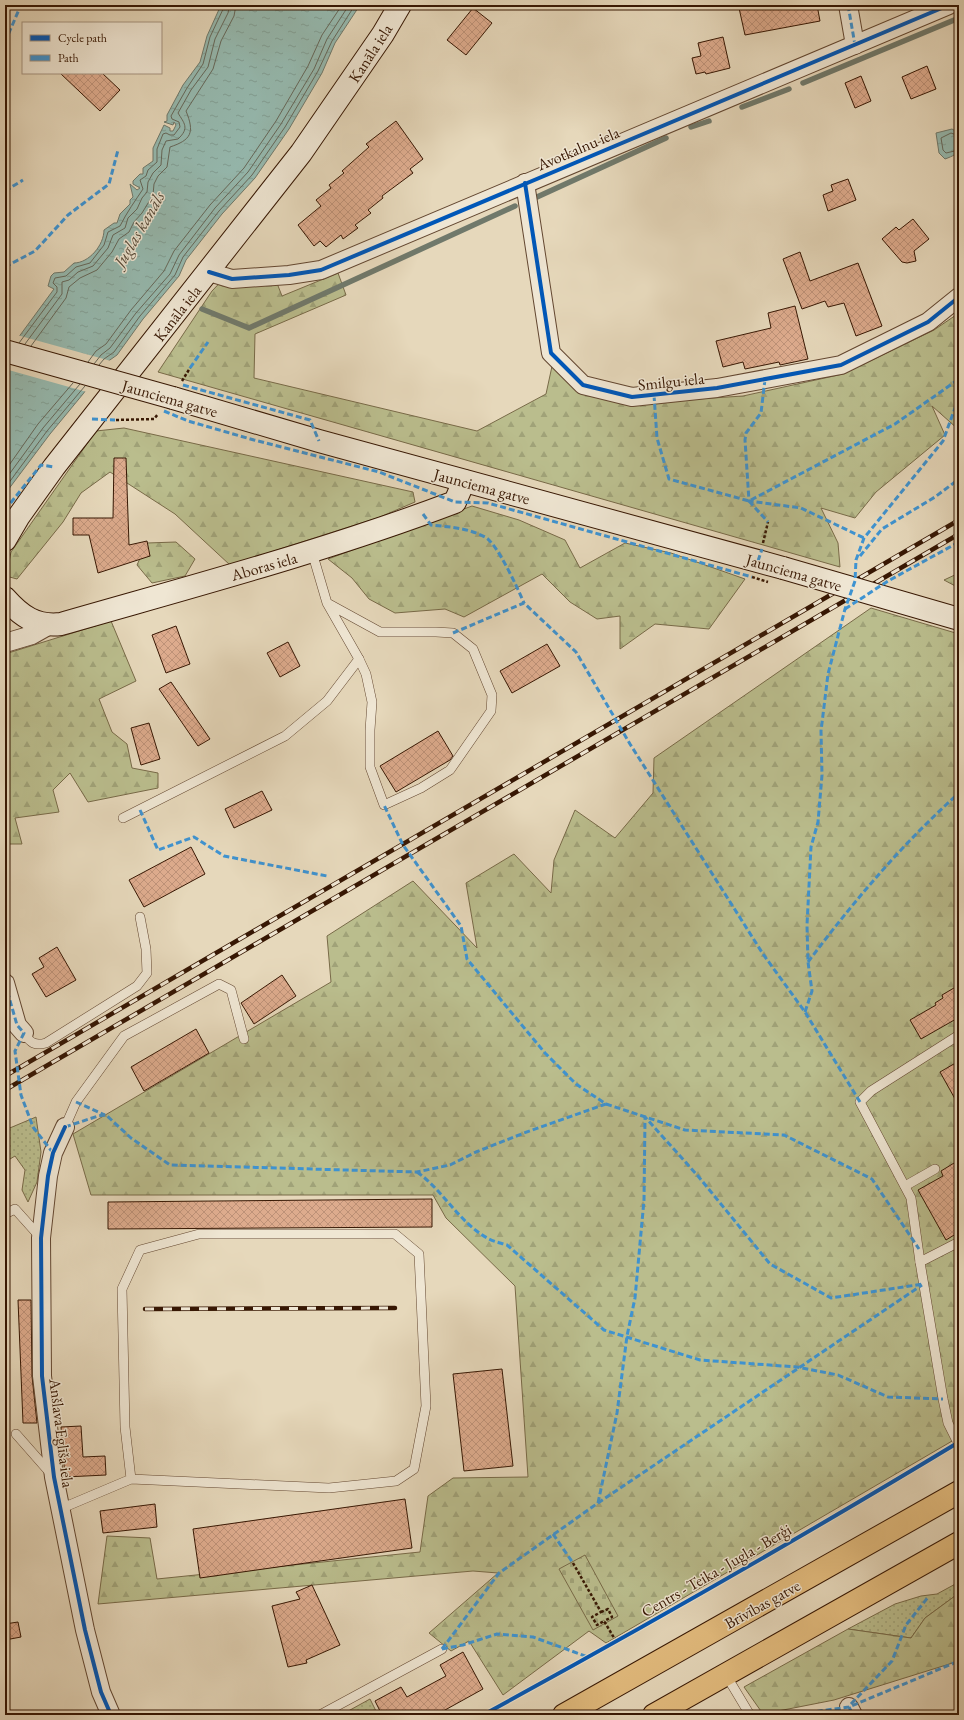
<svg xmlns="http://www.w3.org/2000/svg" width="964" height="1720" font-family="'EB Garamond',serif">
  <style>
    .grass { fill: url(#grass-dots); stroke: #786a48 }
    .forest { fill: url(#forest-firs); stroke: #786a48 }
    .cemetery { fill: url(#cemetery-stones); stroke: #786a48 }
    .water { fill: url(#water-ripples); stroke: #70796b }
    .pier { fill: #e6d8bb }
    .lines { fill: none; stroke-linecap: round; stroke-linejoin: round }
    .shore { stroke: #66685a; stroke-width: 1 }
    .stream { stroke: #70796b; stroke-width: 5.5 }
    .building { fill: url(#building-cross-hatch); stroke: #371703 }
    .lane-casing { stroke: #634731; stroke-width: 10 }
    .street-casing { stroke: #634731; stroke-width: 20 }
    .secondary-casing { stroke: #371703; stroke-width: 24 }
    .highway-casing { stroke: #371703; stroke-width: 24 }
    .path { stroke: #371703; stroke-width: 2.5; stroke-dasharray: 3 2; stroke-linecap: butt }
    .lane { stroke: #efe6d3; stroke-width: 9 }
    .street { stroke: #efe6d3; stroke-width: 18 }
    .secondary { stroke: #efe6d3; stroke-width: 22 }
    .highway { stroke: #e3bc7e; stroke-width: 22 }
    .rail-casing { stroke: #371703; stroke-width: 4.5 }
    .rail { stroke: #efe6d3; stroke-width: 3; stroke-dasharray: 9; stroke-linecap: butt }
    .secondary-bridge-casing { stroke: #371703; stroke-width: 24; stroke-linecap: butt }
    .path-bridge { stroke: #371703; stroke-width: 2.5; stroke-dasharray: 3 2; stroke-linecap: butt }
    .secondary-bridge { stroke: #efe6d3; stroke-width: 22 }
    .quiet { stroke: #3e93d1; stroke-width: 3; stroke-dasharray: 6 3; stroke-linecap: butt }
    .cycleway-casing { stroke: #efe6d3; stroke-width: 6 }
    .cycleway { stroke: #0057b8; stroke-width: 4 }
    .labels { text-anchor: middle; stroke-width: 3; stroke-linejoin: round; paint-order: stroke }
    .street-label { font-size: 16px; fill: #371703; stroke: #efe6d3 }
    .water-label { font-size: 17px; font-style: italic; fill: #544837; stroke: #efe6d3 }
  </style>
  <defs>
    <pattern id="grass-dots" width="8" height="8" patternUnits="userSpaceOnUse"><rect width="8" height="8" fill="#babd8d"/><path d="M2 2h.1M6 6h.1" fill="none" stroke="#a0a278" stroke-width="1.8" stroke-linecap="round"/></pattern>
    <pattern id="forest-firs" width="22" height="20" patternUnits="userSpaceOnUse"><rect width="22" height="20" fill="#babd8d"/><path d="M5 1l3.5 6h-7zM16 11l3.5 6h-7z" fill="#a0a278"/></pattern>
    <pattern id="cemetery-stones" width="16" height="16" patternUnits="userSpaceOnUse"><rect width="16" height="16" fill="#babd8d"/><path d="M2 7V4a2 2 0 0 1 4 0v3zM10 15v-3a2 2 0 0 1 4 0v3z" fill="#a0a278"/></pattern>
    <pattern id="water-ripples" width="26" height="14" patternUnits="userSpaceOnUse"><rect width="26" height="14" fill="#96bab0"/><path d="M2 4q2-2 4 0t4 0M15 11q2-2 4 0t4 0" fill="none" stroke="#829f96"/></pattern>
    <pattern id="building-cross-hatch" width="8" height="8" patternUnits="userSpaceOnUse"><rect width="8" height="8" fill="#ddab8d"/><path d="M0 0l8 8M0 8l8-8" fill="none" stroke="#be9278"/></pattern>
  </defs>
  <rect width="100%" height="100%" fill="#e6d8bb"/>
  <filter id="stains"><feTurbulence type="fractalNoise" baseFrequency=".005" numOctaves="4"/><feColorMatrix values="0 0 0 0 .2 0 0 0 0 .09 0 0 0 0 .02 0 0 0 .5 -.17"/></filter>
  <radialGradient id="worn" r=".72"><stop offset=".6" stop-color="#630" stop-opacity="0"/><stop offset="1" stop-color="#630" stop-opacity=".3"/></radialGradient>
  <g class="grass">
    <polygon points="36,1117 41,1152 37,1182 28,1202 22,1190 25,1170 15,1156 5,1162 5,1130"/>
    <polygon points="959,1582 959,1593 925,1618 911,1638 848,1629 895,1604 921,1596 937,1594"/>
    <polygon points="370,1699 378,1715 341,1715"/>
  </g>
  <g class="forest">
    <polygon points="232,270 273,273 282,296 338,273 346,295 255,334 254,378 477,431 546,394 554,357 556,365 636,403 743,396 843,374 934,330 959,313 959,430 932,406 945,435 876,492 855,518 821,508 838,543 840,567 158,372 212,291"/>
    <polygon points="124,428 413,492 415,502 380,517 230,565 175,514 110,472 81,493 63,522 17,579 6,576 11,552 96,431"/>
    <polygon points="472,506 519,520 565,540 580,568 625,543 671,553 745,579 709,629 655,624 620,649 620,616 597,619 570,602 542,574 464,617 445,609 395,613 369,599 352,578 328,559"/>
    <polygon points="176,542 195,559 185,576 152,583 137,565 147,543"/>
    <polygon points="959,573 959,588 944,580"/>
    <polygon points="871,608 959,634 959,1437 606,1643 589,1631 503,1695 469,1641 451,1651 429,1633 498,1573 473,1571 98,1604 107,1536 150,1538 157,1579 420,1552 428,1496 453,1478 528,1477 515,1286 446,1218 433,1195 91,1195 73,1134 331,982 327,936 413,881 477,948 466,883 514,854 551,893 554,860 575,810 615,838 653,793 654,758"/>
    <polygon points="111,621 136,681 99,699 112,732 127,744 132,768 158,773 158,788 88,802 70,773 53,790 59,812 15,818 22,844 5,844 5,654"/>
    <polygon points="959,1593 959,1661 834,1700 763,1714 744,1687 848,1629 911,1638 925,1618"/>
  </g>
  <polygon class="cemetery" points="585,1555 618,1616 593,1630 559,1569"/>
  <g class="water">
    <path d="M 221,5 L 360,5 L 335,43 L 322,73 L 289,129 L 255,178 L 222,214 L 186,260 L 179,276 L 143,319 L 117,355 L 107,362 L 83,394 L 50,434 L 5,494 L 5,353 L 18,338 L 54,289 L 48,286 L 51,276 L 54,273 L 64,272 L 74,263 C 89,263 104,245 104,230 L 114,223 L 117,223 L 120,214 L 130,204 L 130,200 L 133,197 L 130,184 L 137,190 L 140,188 L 133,184 L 133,181 L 140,174 L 143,174 L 143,168 L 153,161 L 153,148 L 164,125 L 170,128 L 170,131 L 173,131 L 176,125 L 174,122 L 173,125 L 164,122 L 167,121 L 167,115 L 183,85 L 200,62 L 207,36 Z"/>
    <path d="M 952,129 L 959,133 C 959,150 962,153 945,159 L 939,153 L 936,133 Z"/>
  </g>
  <polygon class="pier" points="17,335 111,361 87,392 5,369 5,350"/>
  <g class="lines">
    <g class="shore">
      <polyline points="959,136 951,133 941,138 943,150 946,153 959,150"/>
      <path d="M 19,343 L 57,292 L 57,287 L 53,283 L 55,278 L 66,276 L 76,267 L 90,263 L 104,245 L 108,232 L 120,226 C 127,212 135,201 143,189 L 140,180 L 146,176 L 148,170 L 157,162 L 157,149 L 163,134 L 166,133 L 170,135 L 174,135 L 180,127 L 179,122 L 172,119 L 171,116 L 187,88 L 203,64 L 210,37 L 225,5"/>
      <path d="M 25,344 L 62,294 L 62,282 L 69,280 L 78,272 L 93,266 L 108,248 L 113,235 L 125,228 L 128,218 L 137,209 L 142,198 L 147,192 L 148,182 L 153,173 L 161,165 L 162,150 L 166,141 L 178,139 C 190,128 184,123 178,113 L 191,90 L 208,67 L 215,39 L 228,13 L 230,5"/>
      <path d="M 31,346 L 66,298 L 69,287 L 80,278 L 97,270 L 112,252 L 119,239 L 129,232 L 134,222 L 142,213 L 153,195 L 154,184 L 158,176 L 167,167 L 170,147 C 191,140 195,133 186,111 L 213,69 L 221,41 L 234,16 L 236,5"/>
      <polyline points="88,362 96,351 106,344 131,310 164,271 174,251 210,205 244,168 276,121 308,66 322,35 342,5"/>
      <polyline points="94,364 101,355 110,348 136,313 170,274 179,255 215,208 248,172 281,124 314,69 327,39 349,5"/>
      <polyline points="99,365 104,359 114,352 140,316 175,275 183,257 219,211 252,175 285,127 318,71 332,41 355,5"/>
      <polyline points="5,471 38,424 73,383"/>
      <polyline points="5,480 43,428 80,384"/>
      <polyline points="5,488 47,431 85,386"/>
    </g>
    <g class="stream">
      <polyline points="803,83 959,18"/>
      <polyline points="742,107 789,89"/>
      <polyline points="691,127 709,121"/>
      <polyline points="537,197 666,138"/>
      <polyline points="202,309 249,328 515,206"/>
    </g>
  </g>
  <g class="building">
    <polygon points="752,5 817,5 820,21 745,35 739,8"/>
    <polygon points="473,8 492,23 466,55 447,40"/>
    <polygon points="723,37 730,68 706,74 705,72 696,74 692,58 701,56 698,43"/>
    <polygon points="927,66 936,89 911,99 902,77"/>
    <polygon points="60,73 102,73 120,90 100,111"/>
    <polygon points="861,76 871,101 855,108 845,83"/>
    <polygon points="396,121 423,159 410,169 413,173 382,196 383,198 368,210 371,213 355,225 358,228 343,239 341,235 326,247 320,241 314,246 298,225 321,206 316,200 331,188 329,185 344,173 342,171 369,147 366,144"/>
    <polygon points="848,179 856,200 828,211 823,195 833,191 831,185"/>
    <polygon points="913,219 929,239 914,251 916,261 907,263 902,262 882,239 896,227 899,230"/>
    <polygon points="800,252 810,281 858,263 882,326 856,336 844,303 828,307 825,301 802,309 783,259"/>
    <polygon points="795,306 808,359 780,365 779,362 745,369 743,362 723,367 716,341 771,328 768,313"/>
    <polygon points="114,458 126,458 129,545 147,541 150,556 98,573 89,535 73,535 73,518 113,518"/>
    <polygon points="176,626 190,664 166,673 152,635"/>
    <polygon points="288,642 300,666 280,677 267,653"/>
    <polygon points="547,644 560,666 512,693 500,671"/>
    <polygon points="171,682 210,739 198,746 159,689"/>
    <polygon points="149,723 160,759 141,765 131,728"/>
    <polygon points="438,731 453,756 450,760 396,792 380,766"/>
    <polygon points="262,791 272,810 234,828 225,809"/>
    <polygon points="191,847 205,874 144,907 129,880"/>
    <polygon points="57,947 76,980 46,997 32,974 44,967 39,958"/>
    <polygon points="282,975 296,996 254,1024 241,1003"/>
    <polygon points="959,985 959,1024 956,1019 921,1039 910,1020 936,1005 935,1003 943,998 942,995"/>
    <polygon points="196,1029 209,1053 144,1091 131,1067"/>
    <polygon points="959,1061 959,1106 940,1072"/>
    <polygon points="959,1160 959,1232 946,1240 918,1190 943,1176 941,1171"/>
    <polygon points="432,1199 432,1227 108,1229 108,1202"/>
    <polygon points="18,1300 31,1300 32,1376 37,1423 23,1423"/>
    <polygon points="502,1369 513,1466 464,1471 453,1374"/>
    <polygon points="81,1426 83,1457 105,1456 106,1475 65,1477 61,1427"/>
    <polygon points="405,1499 412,1548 200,1578 193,1529"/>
    <polygon points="155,1504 157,1527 103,1533 100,1511"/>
    <polygon points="312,1585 340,1645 306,1660 307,1663 288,1667 272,1606 300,1599 296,1592"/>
    <polygon points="18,1622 21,1637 5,1640 5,1624"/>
    <polygon points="463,1652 483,1689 436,1715 382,1715 375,1701 401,1687 407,1697 446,1676 440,1665"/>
  </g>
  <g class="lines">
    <defs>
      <g id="lane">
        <polyline points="312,552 327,603 359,659 366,674 372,702 370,730 370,767 384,805 421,788 450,770 491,711 492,695 473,649 453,633 436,632 380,632 327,603"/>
        <polyline points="123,818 285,736 327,701 359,659"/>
        <path d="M 24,1033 C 30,1043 35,1046 46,1043 L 137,986 L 147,973 L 146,949 L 140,917"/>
        <polyline points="959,1035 871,1091 860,1102 911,1198 920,1262 959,1242"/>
        <polyline points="65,1127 76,1102 124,1036 219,984 231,990 244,1039"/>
        <polyline points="905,1186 935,1169"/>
        <polyline points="5,1214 15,1209 41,1238"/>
        <polyline points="920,1262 943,1399 948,1423 959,1445"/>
        <polyline points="16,1434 52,1475"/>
        <polyline points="60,1509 131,1479 329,1488 396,1481 414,1469 426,1406 419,1254 395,1234 199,1234 140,1250 122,1289 125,1427 131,1479"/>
        <polyline points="726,1675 750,1715"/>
        <polyline points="320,1715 442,1649"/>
      </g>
      <g id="street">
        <polyline points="848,5 855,45"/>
        <polyline points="525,183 551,353 583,385 632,397 717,388 841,365 928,322 959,297"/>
        <polyline points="209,272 232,279 289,275 321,270 949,5"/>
        <polyline points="5,643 32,635 48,626"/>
        <polyline points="5,983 17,1025 24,1033"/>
        <polyline points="65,1127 53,1153 48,1176 41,1238 42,1376 54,1477 85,1630 101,1692 111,1715"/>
        <polyline points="849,1707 853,1715"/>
      </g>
      <g id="secondary">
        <polyline points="173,398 319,441 783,568"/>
        <polyline points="5,540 19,516 54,467 301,153 383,34 400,5"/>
        <path d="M 5,598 C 21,616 36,627 61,624 C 193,586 326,551 455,502 L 464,481"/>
      </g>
      <g id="highway">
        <polyline points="564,1715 959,1492"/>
        <polyline points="654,1715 959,1543"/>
      </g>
    </defs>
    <use href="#lane" class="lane-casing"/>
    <use href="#street" class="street-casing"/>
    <use href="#secondary" class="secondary-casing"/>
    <use href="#highway" class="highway-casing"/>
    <g class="path">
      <polyline points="182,381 190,368"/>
      <polyline points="116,420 154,419 158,414"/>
      <polyline points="763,543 768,522"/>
      <polyline points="573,1563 601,1612 592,1617 597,1625 604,1621 616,1641"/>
      <polyline points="601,1612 608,1609 612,1617 604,1621"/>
    </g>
    <use href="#lane" class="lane"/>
    <use href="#street" class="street"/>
    <use href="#secondary" class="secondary"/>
    <use href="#highway" class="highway"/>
    <defs>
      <g id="rail">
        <polyline points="5,1076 959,520"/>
        <polyline points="5,1090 959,534"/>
        <polyline points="145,1309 395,1308"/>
      </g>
    </defs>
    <use href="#rail" class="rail-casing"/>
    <use href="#rail" class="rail"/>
    <defs>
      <g id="secondary-bridge">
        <polyline points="5,351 173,398"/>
        <polyline points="783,568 959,619"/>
      </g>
    </defs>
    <use href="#secondary-bridge" class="secondary-bridge-casing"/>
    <polyline class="path-bridge" points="752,577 768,582"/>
    <use href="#secondary-bridge" class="secondary-bridge"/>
    <g class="quiet">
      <polyline points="848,5 855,45"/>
      <polyline points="5,42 21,5"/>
      <polyline points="5,191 23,180"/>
      <polyline points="5,267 35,251 68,215 109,184 118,150"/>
      <polyline points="190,368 208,342"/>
      <polyline points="765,379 761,413 746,433 745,440 749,501 801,508 864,538"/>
      <polyline points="183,385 310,420 319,441"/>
      <polyline points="654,395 657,438 669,479 749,501 895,424 959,379"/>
      <polyline points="164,411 188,421 254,440 379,472 455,502 488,503 752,577"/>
      <polyline points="92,419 115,420"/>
      <polyline points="749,501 768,522"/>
      <polyline points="5,510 41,465 54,467"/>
      <path d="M 423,514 L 431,525 C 450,527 468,528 485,537 C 497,543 518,589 524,603"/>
      <polyline points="860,556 882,529 935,497 959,479"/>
      <polyline points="758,561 762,549"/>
      <polyline points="845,609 888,581 959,542"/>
      <polyline points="453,633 524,603 576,652 630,744 763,954 805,1012 860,1102"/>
      <polyline points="140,810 158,850 194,837 224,856 327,876"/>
      <path d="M 808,962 C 854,901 902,844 959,793"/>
      <polyline points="5,983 17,1025 24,1033 15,1051 21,1095 33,1127 53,1153"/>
      <polyline points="805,1012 812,991 808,962 807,925 811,847 818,822 822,775 821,731 828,674 845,609 855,581 856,560 864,538 943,441 959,397"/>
      <polyline points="76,1102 105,1115"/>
      <polyline points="606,1104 685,1130 784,1135 872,1179 919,1249"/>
      <polyline points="65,1127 98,1116 106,1115 131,1138 170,1165 417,1172 450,1165 476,1152 524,1133 606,1104 576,1084 545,1053 467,959 461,926 403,845 384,805"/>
      <path d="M 417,1172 C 444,1191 459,1223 489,1239 C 495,1242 501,1243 507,1245 L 604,1330 L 700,1360 L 797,1367 L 838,1375 L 888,1397 L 943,1399"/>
      <polyline points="598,1503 617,1413 627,1336 635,1298 644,1200 645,1117 698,1176 770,1264 831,1298 923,1284"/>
      <polyline points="553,1534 573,1563"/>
      <polyline points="442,1649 499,1573 598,1503 922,1285"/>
      <polyline points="442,1649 463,1645 497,1634 533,1637 588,1657"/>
      <polyline points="851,1704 892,1661 906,1625 929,1596"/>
      <polyline points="849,1707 853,1715"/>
      <polyline points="790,1715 849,1707 959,1661"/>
    </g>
    <defs>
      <g id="cycleway">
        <polyline points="525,183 551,353 583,385 632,397 717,388 841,365 928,322 959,297"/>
        <polyline points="209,272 232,279 289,275 321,270 949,5"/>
        <polyline points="65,1127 53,1153 48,1176 41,1238 42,1376 54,1477 85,1630 101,1692 111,1715"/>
        <path d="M 483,1715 C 644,1627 802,1537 959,1442"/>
      </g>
    </defs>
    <use href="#cycleway" class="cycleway-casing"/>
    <use href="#cycleway" class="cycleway"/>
  </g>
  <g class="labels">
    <g class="street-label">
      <text transform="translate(370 53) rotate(-57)" y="6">Kanāla iela</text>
      <text transform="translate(578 148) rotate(-23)" y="6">Avotkalnu iela</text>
      <text transform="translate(177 313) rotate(-52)" y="6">Kanāla iela</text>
      <text transform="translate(671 381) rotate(-6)" y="6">Smilgu iela</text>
      <text transform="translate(170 398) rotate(16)" y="6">Jaunciema gatve</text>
      <text transform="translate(482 486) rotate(15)" y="6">Jaunciema gatve</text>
      <text transform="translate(264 566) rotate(-16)" y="6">Aboras iela</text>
      <text transform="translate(794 572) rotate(16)" y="6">Jaunciema gatve</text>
      <text transform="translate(62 1433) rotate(83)" y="6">Anšlava Eglīša iela</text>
      <text transform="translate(716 1570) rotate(-30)" y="6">Centrs - Teika - Jugla - Berģi</text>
      <text transform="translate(762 1604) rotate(-29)" y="6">Brīvības gatve</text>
    </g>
    <g class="water-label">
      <text transform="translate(139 229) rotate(-60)" y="6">Juglas kanāls</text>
    </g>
  </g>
  <rect width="964" height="1720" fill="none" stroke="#e6d8bb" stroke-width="20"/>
  <rect x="6" y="6" width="952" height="1708" fill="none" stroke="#371703" stroke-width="2"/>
  <rect x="10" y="10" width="944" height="1700" fill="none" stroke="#371703"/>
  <rect x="22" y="22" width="140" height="52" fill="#efe6d3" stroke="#a59380"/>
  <rect x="30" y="35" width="20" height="6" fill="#0057b8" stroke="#a59380"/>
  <text x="58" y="42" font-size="12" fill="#371703">Cycle path</text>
  <rect x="30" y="55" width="20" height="6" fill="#3e93d1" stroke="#a59380"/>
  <text x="58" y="62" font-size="12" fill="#371703">Path</text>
  <rect width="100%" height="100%" filter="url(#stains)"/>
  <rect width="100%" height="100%" fill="url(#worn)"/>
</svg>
